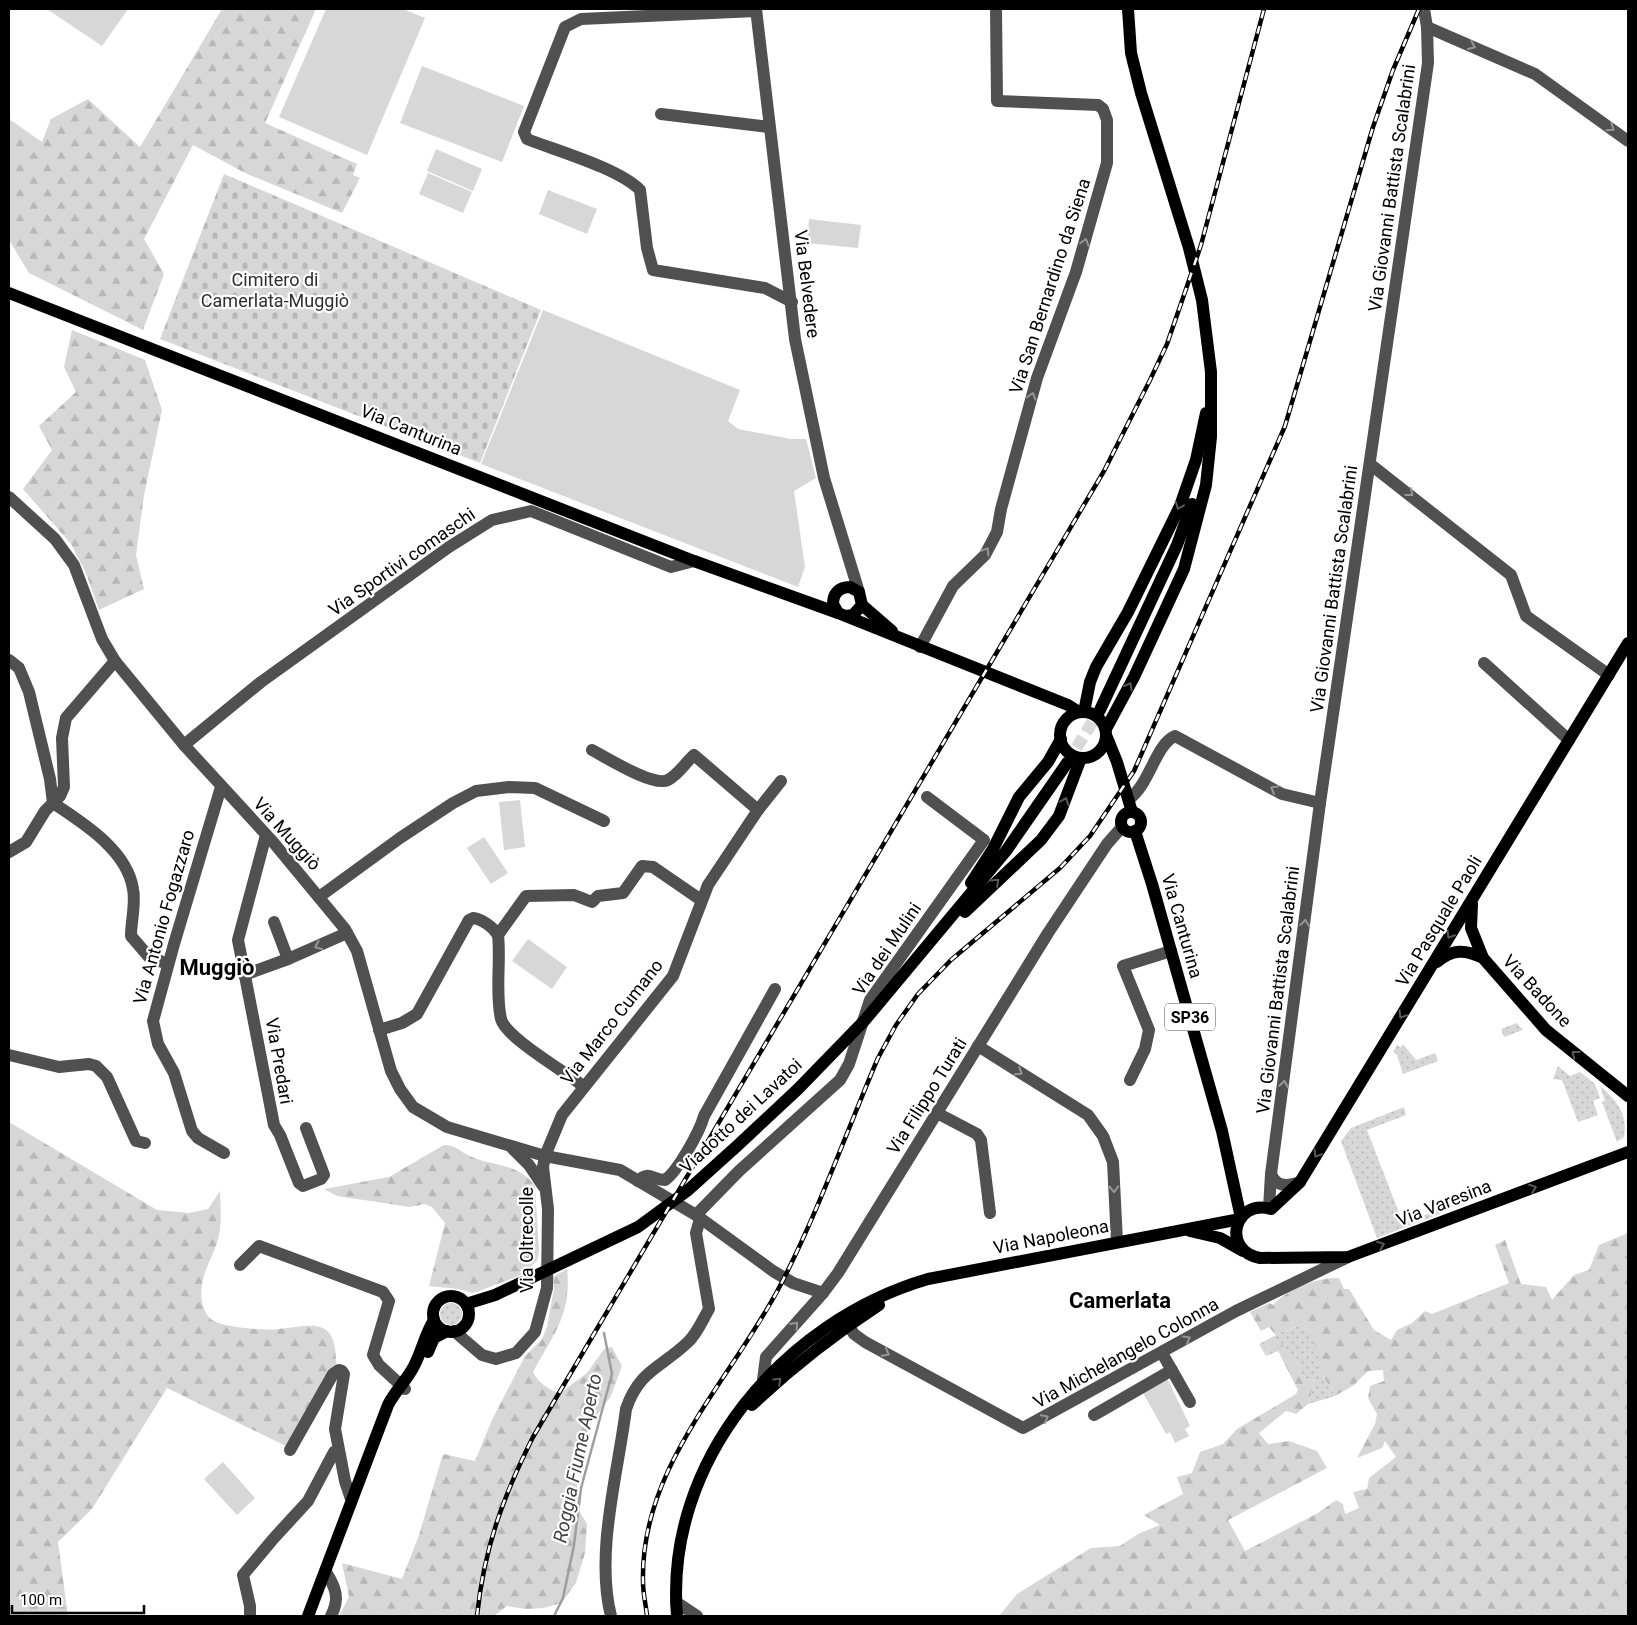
<svg xmlns="http://www.w3.org/2000/svg" width="1637" height="1625" font-family="Roboto,sans-serif">
  <style>
    .grass { fill: url(#grass-dots) }
    .forest { fill: url(#forest-firs) }
    .cemetery { fill: url(#cemetery-stones) }
    .park { fill: #d7d7d7 }
    .lines { fill: none; stroke-linecap: round; stroke-linejoin: round }
    .stream { stroke: #9e9e9e; stroke-width: 2.5 }
    .major-tunnel { stroke: #d9d9d9; stroke-width: 12; stroke-dasharray: 12 6; stroke-linecap: butt }
    .minor { stroke: #505050; stroke-width: 12 }
    .major { stroke: #000; stroke-width: 12 }
    .rail-casing { stroke: #000; stroke-width: 4.5 }
    .rail { stroke: #fff; stroke-width: 2.5; stroke-dasharray: 8; stroke-linecap: butt }
    .oneway { stroke: #969696 }
    .oneway2 { stroke: #595959 }
    .labels { text-anchor: middle; stroke-width: 4.5; stroke-linejoin: round; paint-order: stroke }
    .shield { fill: #fff; stroke: #4c4c4c; stroke-width: 1 }
    .shield-label { font-size: 16px; font-weight: bold; fill: #000 }
    .street-label { font-size: 18px; fill: #000; stroke: #fff }
    .park-label { font-size: 18px; fill: #2e2e2e; stroke: #fff }
    .water-label { font-size: 19px; font-style: italic; fill: #3f3f3f; stroke: #fff }
    .district-label { font-size: 22px; font-weight: bold; fill: #000; stroke: #fff }
  </style>
  <defs>
    <pattern id="grass-dots" width="8" height="8" patternUnits="userSpaceOnUse" patternTransform="scale(1.25)"><rect width="8" height="8" fill="#d7d7d7"/><path d="M2 2h.1M6 6h.1" fill="none" stroke="#b7b7b7" stroke-width="1.8" stroke-linecap="round"/></pattern>
    <pattern id="forest-firs" width="22" height="20" patternUnits="userSpaceOnUse" patternTransform="scale(1.25)"><rect width="22" height="20" fill="#d7d7d7"/><path d="M5 1l3.5 6h-7zM16 11l3.5 6h-7z" fill="#b7b7b7"/></pattern>
    <pattern id="cemetery-stones" width="16" height="16" patternUnits="userSpaceOnUse" patternTransform="scale(1.25)"><rect width="16" height="16" fill="#d7d7d7"/><path d="M2 7V4a2 2 0 0 1 4 0v3zM10 15v-3a2 2 0 0 1 4 0v3z" fill="#b7b7b7"/></pattern>
  </defs>
  <rect width="100%" height="100%" fill="#fff"/>
  <g class="grass">
    <polygon points="1517,1023 1523,1030 1504,1037 1501,1029"/>
    <polygon points="1403,1044 1416,1060 1435,1053 1438,1061 1403,1074 1397,1055 1393,1052 1397,1045 1401,1047"/>
    <polygon points="1558,1066 1570,1076 1580,1072 1595,1084 1600,1098 1593,1101 1598,1115 1578,1122 1562,1080 1553,1079"/>
    <path d="M 1600,1086 C 1617,1100 1628,1114 1624,1137 L 1617,1142 L 1602,1102 L 1605,1101 Z"/>
    <polygon points="1404,1107 1406,1115 1367,1130 1403,1223 1441,1209 1442,1213 1377,1238 1341,1141 1351,1128"/>
    <circle cx="451" cy="1314" r="11"/>
    <polygon points="1297,1326 1310,1330 1319,1351 1319,1369 1335,1396 1308,1404 1315,1381 1301,1378 1297,1362 1268,1343 1266,1356 1259,1344 1276,1335 1274,1333 1286,1331"/>
  </g>
  <g class="forest">
    <polygon points="222,9 316,9 265,123 357,164 353,175 360,178 342,213 247,174 193,145 144,239 164,274 143,330 29,273 9,240 9,119 42,142 51,119 88,99 140,147"/>
    <polygon points="72,330 145,360 162,410 144,495 136,555 144,589 99,610 86,573 71,544 23,489 52,450 39,426 76,392 64,367"/>
    <path d="M 9,1122 L 157,1210 L 189,1213 L 208,1209 L 220,1191 C 220,1203 222,1217 220,1229 C 217,1257 195,1275 203,1306 C 205,1312 208,1318 214,1321 C 224,1327 266,1331 278,1329 C 314,1325 337,1316 336,1366 L 288,1447 L 167,1388 L 92,1509 L 58,1542 L 68,1616 L 9,1616 Z"/>
    <path d="M 444,1145 C 457,1145 461,1153 472,1157 C 495,1167 519,1163 535,1186 L 539,1251 L 537,1261 L 521,1275 L 479,1291 L 472,1293 L 458,1289 L 429,1286 L 445,1223 L 432,1207 L 425,1204 L 410,1207 L 337,1196 L 324,1189 L 389,1177 Z"/>
    <path d="M 1628,1233 L 1628,1616 L 999,1616 L 1017,1594 L 1091,1548 L 1120,1546 L 1138,1534 L 1160,1525 L 1144,1515 L 1183,1494 L 1177,1477 L 1192,1473 L 1200,1452 L 1223,1444 L 1237,1429 L 1296,1394 L 1298,1390 L 1278,1351 L 1266,1356 L 1268,1343 L 1278,1340 L 1297,1362 L 1301,1378 L 1315,1381 L 1308,1404 L 1296,1414 L 1286,1411 L 1259,1433 L 1268,1444 L 1289,1441 L 1317,1451 L 1327,1468 L 1228,1520 L 1245,1551 L 1318,1513 L 1336,1500 L 1343,1504 L 1345,1514 L 1359,1508 L 1353,1492 L 1367,1489 L 1369,1478 L 1396,1457 L 1385,1441 L 1382,1448 L 1357,1458 L 1375,1424 L 1377,1414 L 1368,1398 L 1370,1386 L 1384,1381 L 1383,1370 L 1368,1371 L 1354,1385 L 1335,1396 L 1319,1369 L 1318,1351 L 1310,1330 L 1297,1326 L 1286,1331 L 1274,1333 L 1269,1327 L 1261,1331 L 1250,1312 L 1269,1303 L 1273,1305 C 1288,1289 1317,1277 1339,1278 L 1344,1289 L 1349,1289 L 1374,1330 L 1391,1340 L 1397,1330 L 1412,1323 L 1425,1311 L 1432,1314 L 1509,1283 L 1495,1245 L 1505,1240 L 1521,1284 L 1546,1287 L 1552,1300 L 1574,1275 L 1589,1270 L 1599,1245 Z"/>
    <path d="M 567,1269 C 572,1314 553,1335 533,1372 C 539,1384 548,1388 559,1394 L 587,1373 L 604,1349 L 612,1347 L 622,1366 L 611,1396 L 592,1422 L 579,1451 L 576,1468 L 575,1475 L 580,1499 L 578,1509 L 587,1524 L 585,1553 L 576,1583 L 561,1603 L 544,1608 L 526,1609 L 507,1606 L 494,1616 L 339,1616 L 349,1597 L 342,1563 L 402,1579 L 419,1535 L 443,1454 L 475,1461 L 492,1420 L 525,1356 L 542,1339 L 547,1327 L 554,1288 L 553,1277 Z"/>
  </g>
  <polygon class="cemetery" points="224,174 541,310 480,463 160,339"/>
  <g class="park">
    <polygon points="47,9 128,9 102,46"/>
    <polygon points="326,9 403,9 425,18 367,155 279,117"/>
    <polygon points="422,66 524,106 502,162 400,123"/>
    <polygon points="436,149 482,169 473,191 427,171"/>
    <polygon points="428,173 472,192 463,213 419,194"/>
    <polygon points="548,190 597,209 587,234 539,214"/>
    <polygon points="809,219 861,225 858,248 807,243"/>
    <polygon points="543,310 740,390 728,421 738,429 791,439 806,439 816,478 794,491 805,567 798,587 481,464"/>
    <polygon points="520,800 525,847 504,850 499,802"/>
    <polygon points="484,837 508,873 491,884 467,848"/>
    <polygon points="528,939 567,967 552,989 512,961"/>
    <polygon points="1167,1378 1190,1426 1185,1429 1189,1436 1175,1443 1170,1432 1166,1434 1142,1391"/>
    <polygon points="223,1462 255,1498 237,1515 204,1479"/>
    <polygon points="1628,1606 1628,1616 1587,1616"/>
  </g>
  <g class="lines">
    <polyline class="stream" points="554,1616 563,1598 574,1545 581,1488 612,1374 604,1333"/>
    <polyline class="major-tunnel" points="1067,763 1100,710"/>
    <g class="minor">
      <polyline points="756,9 795,339 824,478 859,592"/>
      <path d="M 756,11 L 581,19 L 565,27 L 524,132 L 527,139 C 557,151 618,168 640,190 L 647,248 L 653,270 L 765,288 L 792,302"/>
      <polyline points="1427,27 1535,74 1628,141"/>
      <polyline points="661,114 769,127"/>
      <polyline points="1370,464 1511,575 1526,616 1609,675"/>
      <polyline points="9,497 55,539 74,565 102,639 115,661 184,745 273,842 345,929 357,951 391,1071 400,1089 413,1107 447,1127 545,1156 620,1170 696,1215 773,1271 793,1283 823,1293"/>
      <polyline points="920,647 953,586 985,555 997,532 1001,509 1037,378 1076,272 1107,163 1107,120 1103,109 1098,105 997,101 996,9"/>
      <path d="M 9,660 L 19,668 L 29,692 L 50,779 L 53,803 C 83,823 127,850 133,889 C 136,903 131,921 131,936 L 149,957 L 168,964"/>
      <polyline points="1484,663 1569,740"/>
      <polyline points="184,745 261,682 449,547 492,520 531,511 671,567 694,561"/>
      <path d="M 592,750 C 607,758 653,787 668,780 C 679,774 685,763 694,755 L 758,810"/>
      <polyline points="221,787 174,944 153,1021 158,1044 174,1073 192,1131 198,1138 224,1153"/>
      <path d="M 1129,799 C 1150,784 1155,745 1175,736 L 1282,794 L 1320,803"/>
      <polyline points="266,835 238,940 274,1125 280,1135 299,1183 303,1186 321,1179 324,1175 306,1128"/>
      <polyline points="9,852 26,842 45,811 60,796 64,787 62,738 66,718 115,661"/>
      <polyline points="319,897 400,838 453,803 476,791 509,787 535,788 604,821"/>
      <polyline points="274,922 288,959"/>
      <polyline points="498,935 526,896 574,895 592,902 598,896 623,893 642,866 653,867 701,900"/>
      <polyline points="244,975 288,959 347,933"/>
      <path d="M 379,1030 L 402,1023 L 417,1014 L 469,920 L 473,918 C 482,919 493,927 498,935 C 501,962 495,993 501,1019 C 506,1038 566,1072 583,1086"/>
      <polyline points="978,1046 1088,1115 1103,1136 1113,1162 1117,1242"/>
      <polyline points="9,1055 59,1067 89,1064 96,1066 107,1077 136,1141 145,1143"/>
      <polyline points="1130,1080 1145,1049 1149,1030 1123,966 1171,951"/>
      <polyline points="937,1113 977,1134 981,1140 990,1213"/>
      <polyline points="512,1148 529,1165 543,1186"/>
      <path d="M 1271,1174 C 1277,1188 1288,1186 1300,1182"/>
      <path d="M 638,1181 C 648,1170 653,1180 665,1180 C 678,1171 700,1131 704,1116 L 775,989"/>
      <polyline points="1269,1208 1271,1174 1320,803 1428,63 1427,27 1424,9"/>
      <polyline points="696,1215 739,1171 840,1080 849,1064 870,1000 984,840 927,797"/>
      <polyline points="240,1265 259,1246 383,1292 389,1301 373,1355 379,1365 405,1389"/>
      <polyline points="848,1325 854,1334 865,1342 1023,1428 1236,1311 1348,1257"/>
      <polyline points="454,1331 482,1355 496,1359 516,1353 535,1332 547,1288 548,1209 543,1167 545,1156 562,1115 673,976 708,885 758,810 781,781"/>
      <polyline points="1162,1353 1190,1402"/>
      <polyline points="763,1380 766,1357 823,1293 838,1273 1048,933 1107,844 1122,827"/>
      <polyline points="1094,1415 1172,1370"/>
      <polyline points="290,1450 333,1374 339,1370 342,1371 344,1374 335,1429 345,1481 351,1499"/>
      <path d="M 326,1572 C 336,1588 340,1599 331,1616"/>
      <polyline points="676,1602 697,1616"/>
      <polyline points="250,1616 250,1606 243,1575 274,1538 308,1501 334,1452 339,1451"/>
      <path d="M 611,1616 C 595,1553 618,1473 626,1409 C 639,1370 661,1368 688,1342 C 697,1334 703,1319 709,1309 L 696,1233 L 700,1219"/>
    </g>
    <g class="major">
      <polyline points="9,293 694,561 838,613 1068,705 1079,712"/>
      <polyline points="862,605 892,631"/>
      <path d="M 838,613 L 833,604 C 833,593 839,587 850,587 L 859,592 L 862,605 L 853,615 L 846,616"/>
      <path d="M 1628,643 L 1300,1182 L 1271,1209 C 1234,1198 1221,1251 1260,1258 L 1348,1257 L 1628,1152"/>
      <polyline points="1100,710 1177,545 1192,504"/>
      <polyline points="1084,712 1090,682 1096,667 1128,612 1180,506 1196,460 1206,413"/>
      <circle cx="1083" cy="735" r="23"/>
      <polyline points="1106,729 1134,677 1184,569 1206,485 1211,437 1211,372 1202,300 1189,248 1141,93 1131,53 1128,9"/>
      <polyline points="1106,735 1117,762 1132,812"/>
      <circle cx="1131" cy="822" r="10"/>
      <polyline points="1135,831 1152,884 1222,1131 1241,1218"/>
      <polyline points="971,883 993,849 1019,797 1048,762 1061,739"/>
      <polyline points="1472,904 1471,928 1483,958 1546,1030 1628,1096"/>
      <polyline points="965,912 1041,840 1059,816 1081,758"/>
      <path d="M 1437,962 C 1452,949 1465,949 1483,958"/>
      <polyline points="1190,1231 1220,1238 1243,1251"/>
      <circle cx="451" cy="1314" r="18"/>
      <polyline points="466,1304 495,1295 638,1227 687,1191 737,1146 798,1089 865,1020 1006,851 1067,763"/>
      <polyline points="428,1352 434,1338 447,1331"/>
      <path d="M 752,1405 C 792,1367 833,1335 879,1305"/>
      <path d="M 308,1616 L 388,1405 C 395,1391 407,1380 414,1366 C 422,1351 425,1334 434,1320"/>
      <path d="M 677,1616 C 664,1461 784,1321 928,1279 L 1240,1219"/>
    </g>
    <defs>
      <g id="rail">
        <path d="M 477,1616 C 484,1548 503,1497 533,1437 L 1104,471 L 1150,380 L 1167,344 L 1185,292 L 1201,245 L 1264,9"/>
        <path d="M 647,1616 C 646,1605 643,1594 643,1582 C 640,1466 731,1381 781,1284 C 818,1212 846,1133 878,1058 L 896,1025 L 918,994 L 951,960 L 1060,868 L 1090,836 L 1134,771 L 1285,426 L 1373,127 L 1393,70 L 1419,9"/>
      </g>
    </defs>
    <use href="#rail" class="rail-casing"/>
    <use href="#rail" class="rail"/>
  </g>
  <defs><path id="oneway-chevron" d="M-2-3.5L2.5 0L-2 3.5" fill="none" stroke-width="1.6" stroke-linecap="round" stroke-linejoin="round" transform="scale(1.25)"/></defs>
  <g class="oneway">
    <use href="#oneway-chevron" transform="translate(1472 46) rotate(24)"/>
    <use href="#oneway-chevron" transform="translate(1611 128) rotate(35)"/>
    <use href="#oneway-chevron" transform="translate(1085 242) rotate(-74)"/>
    <use href="#oneway-chevron" transform="translate(1032 396) rotate(-75)"/>
    <use href="#oneway-chevron" transform="translate(1410 493) rotate(38)"/>
    <use href="#oneway-chevron" transform="translate(986 551) rotate(-58)"/>
    <use href="#oneway-chevron" transform="translate(1274 789) rotate(-151)"/>
    <use href="#oneway-chevron" transform="translate(1305 923) rotate(-83)"/>
    <use href="#oneway-chevron" transform="translate(318 946) rotate(157)"/>
    <use href="#oneway-chevron" transform="translate(1019 1072) rotate(32)"/>
    <use href="#oneway-chevron" transform="translate(1284 1084) rotate(-81)"/>
    <use href="#oneway-chevron" transform="translate(1114 1189) rotate(87)"/>
    <use href="#oneway-chevron" transform="translate(795 1325) rotate(-48)"/>
    <use href="#oneway-chevron" transform="translate(1187 1339) rotate(-29)"/>
    <use href="#oneway-chevron" transform="translate(886 1353) rotate(28)"/>
    <use href="#oneway-chevron" transform="translate(1045 1418) rotate(-28)"/>
  </g>
  <g class="oneway2">
    <use href="#oneway-chevron" transform="translate(1179 506) rotate(113)"/>
    <use href="#oneway-chevron" transform="translate(1129 686) rotate(-61)"/>
    <use href="#oneway-chevron" transform="translate(1065 801) rotate(-68)"/>
    <use href="#oneway-chevron" transform="translate(996 882) rotate(-43)"/>
    <use href="#oneway-chevron" transform="translate(1450 935) rotate(122)"/>
    <use href="#oneway-chevron" transform="translate(1402 1015) rotate(122)"/>
    <use href="#oneway-chevron" transform="translate(1575 1054) rotate(-142)"/>
    <use href="#oneway-chevron" transform="translate(1317 1154) rotate(122)"/>
    <use href="#oneway-chevron" transform="translate(1533 1188) rotate(-21)"/>
    <use href="#oneway-chevron" transform="translate(1381 1245) rotate(-21)"/>
    <use href="#oneway-chevron" transform="translate(778 1381) rotate(-43)"/>
  </g>
  <g class="labels">
    <rect class="shield" x="1165" y="1003.5" width="50" height="27" rx="4"/>
    <g class="shield-label">
      <text x="1190" y="1023">SP36</text>
    </g>
    <g class="street-label">
      <text transform="translate(1392 188) rotate(-82)" y="6">Via Giovanni Battista Scalabrini</text>
      <text transform="translate(807 284) rotate(83)" y="6">Via Belvedere</text>
      <text transform="translate(1050 286) rotate(-72)" y="6">Via San Bernardino da Siena</text>
      <text transform="translate(411 430) rotate(22)" y="6">Via Canturina</text>
      <text transform="translate(402 562) rotate(-35)" y="6">Via Sportivi comaschi</text>
      <text transform="translate(1334 589) rotate(-82)" y="6">Via Giovanni Battista Scalabrini</text>
      <text transform="translate(287 834) rotate(48)" y="6">Via Muggiò</text>
      <text transform="translate(164 917) rotate(-74)" y="6">Via Antonio Fogazzaro</text>
      <text transform="translate(1439 921) rotate(-59)" y="6">Via Pasquale Paoli</text>
      <text transform="translate(1182 926) rotate(74)" y="6">Via Canturina</text>
      <text transform="translate(887 949) rotate(-56)" y="6">Via dei Mulini</text>
      <text transform="translate(1278 990) rotate(-83)" y="6">Via Giovanni Battista Scalabrini</text>
      <text transform="translate(1537 991) rotate(47)" y="6">Via Badone</text>
      <text transform="translate(612 1022) rotate(-52)" y="6">Via Marco Cumano</text>
      <text transform="translate(279 1061) rotate(80)" y="6">Via Predari</text>
      <text transform="translate(927 1096) rotate(-58)" y="6">Via Filippo Turati</text>
      <text transform="translate(741 1116) rotate(-43)" y="6">Viadotto dei Lavatoi</text>
      <text transform="translate(1444 1203) rotate(-21)" y="6">Via Varesina</text>
      <text transform="translate(1051 1237) rotate(-11)" y="6">Via Napoleona</text>
      <text transform="translate(527 1240) rotate(-90)" y="6">Via Oltrecolle</text>
      <text transform="translate(1126 1353) rotate(-29)" y="6">Via Michelangelo Colonna</text>
    </g>
    <g class="park-label">
      <text x="275" y="286">Cimitero di<tspan x="275" dy="21">Camerlata-Muggiò</tspan></text>
    </g>
    <g class="water-label">
      <text transform="translate(577 1458) rotate(-78)" y="7">Roggia Fiume Aperto</text>
    </g>
    <g class="district-label">
      <text x="217" y="975">Muggiò</text>
      <text x="1120" y="1308">Camerlata</text>
    </g>
  </g>
  <rect width="1637" height="1625" fill="none" stroke="#000000" stroke-width="20"/>
  <path d="M12 1605v8h132v-8" fill="none" stroke="#000000" stroke-width="2.5"/>
  <text x="20" y="1605" font-size="15" fill="#000000" stroke="#ffffff" stroke-width="4" paint-order="stroke">100 m</text>
</svg>
